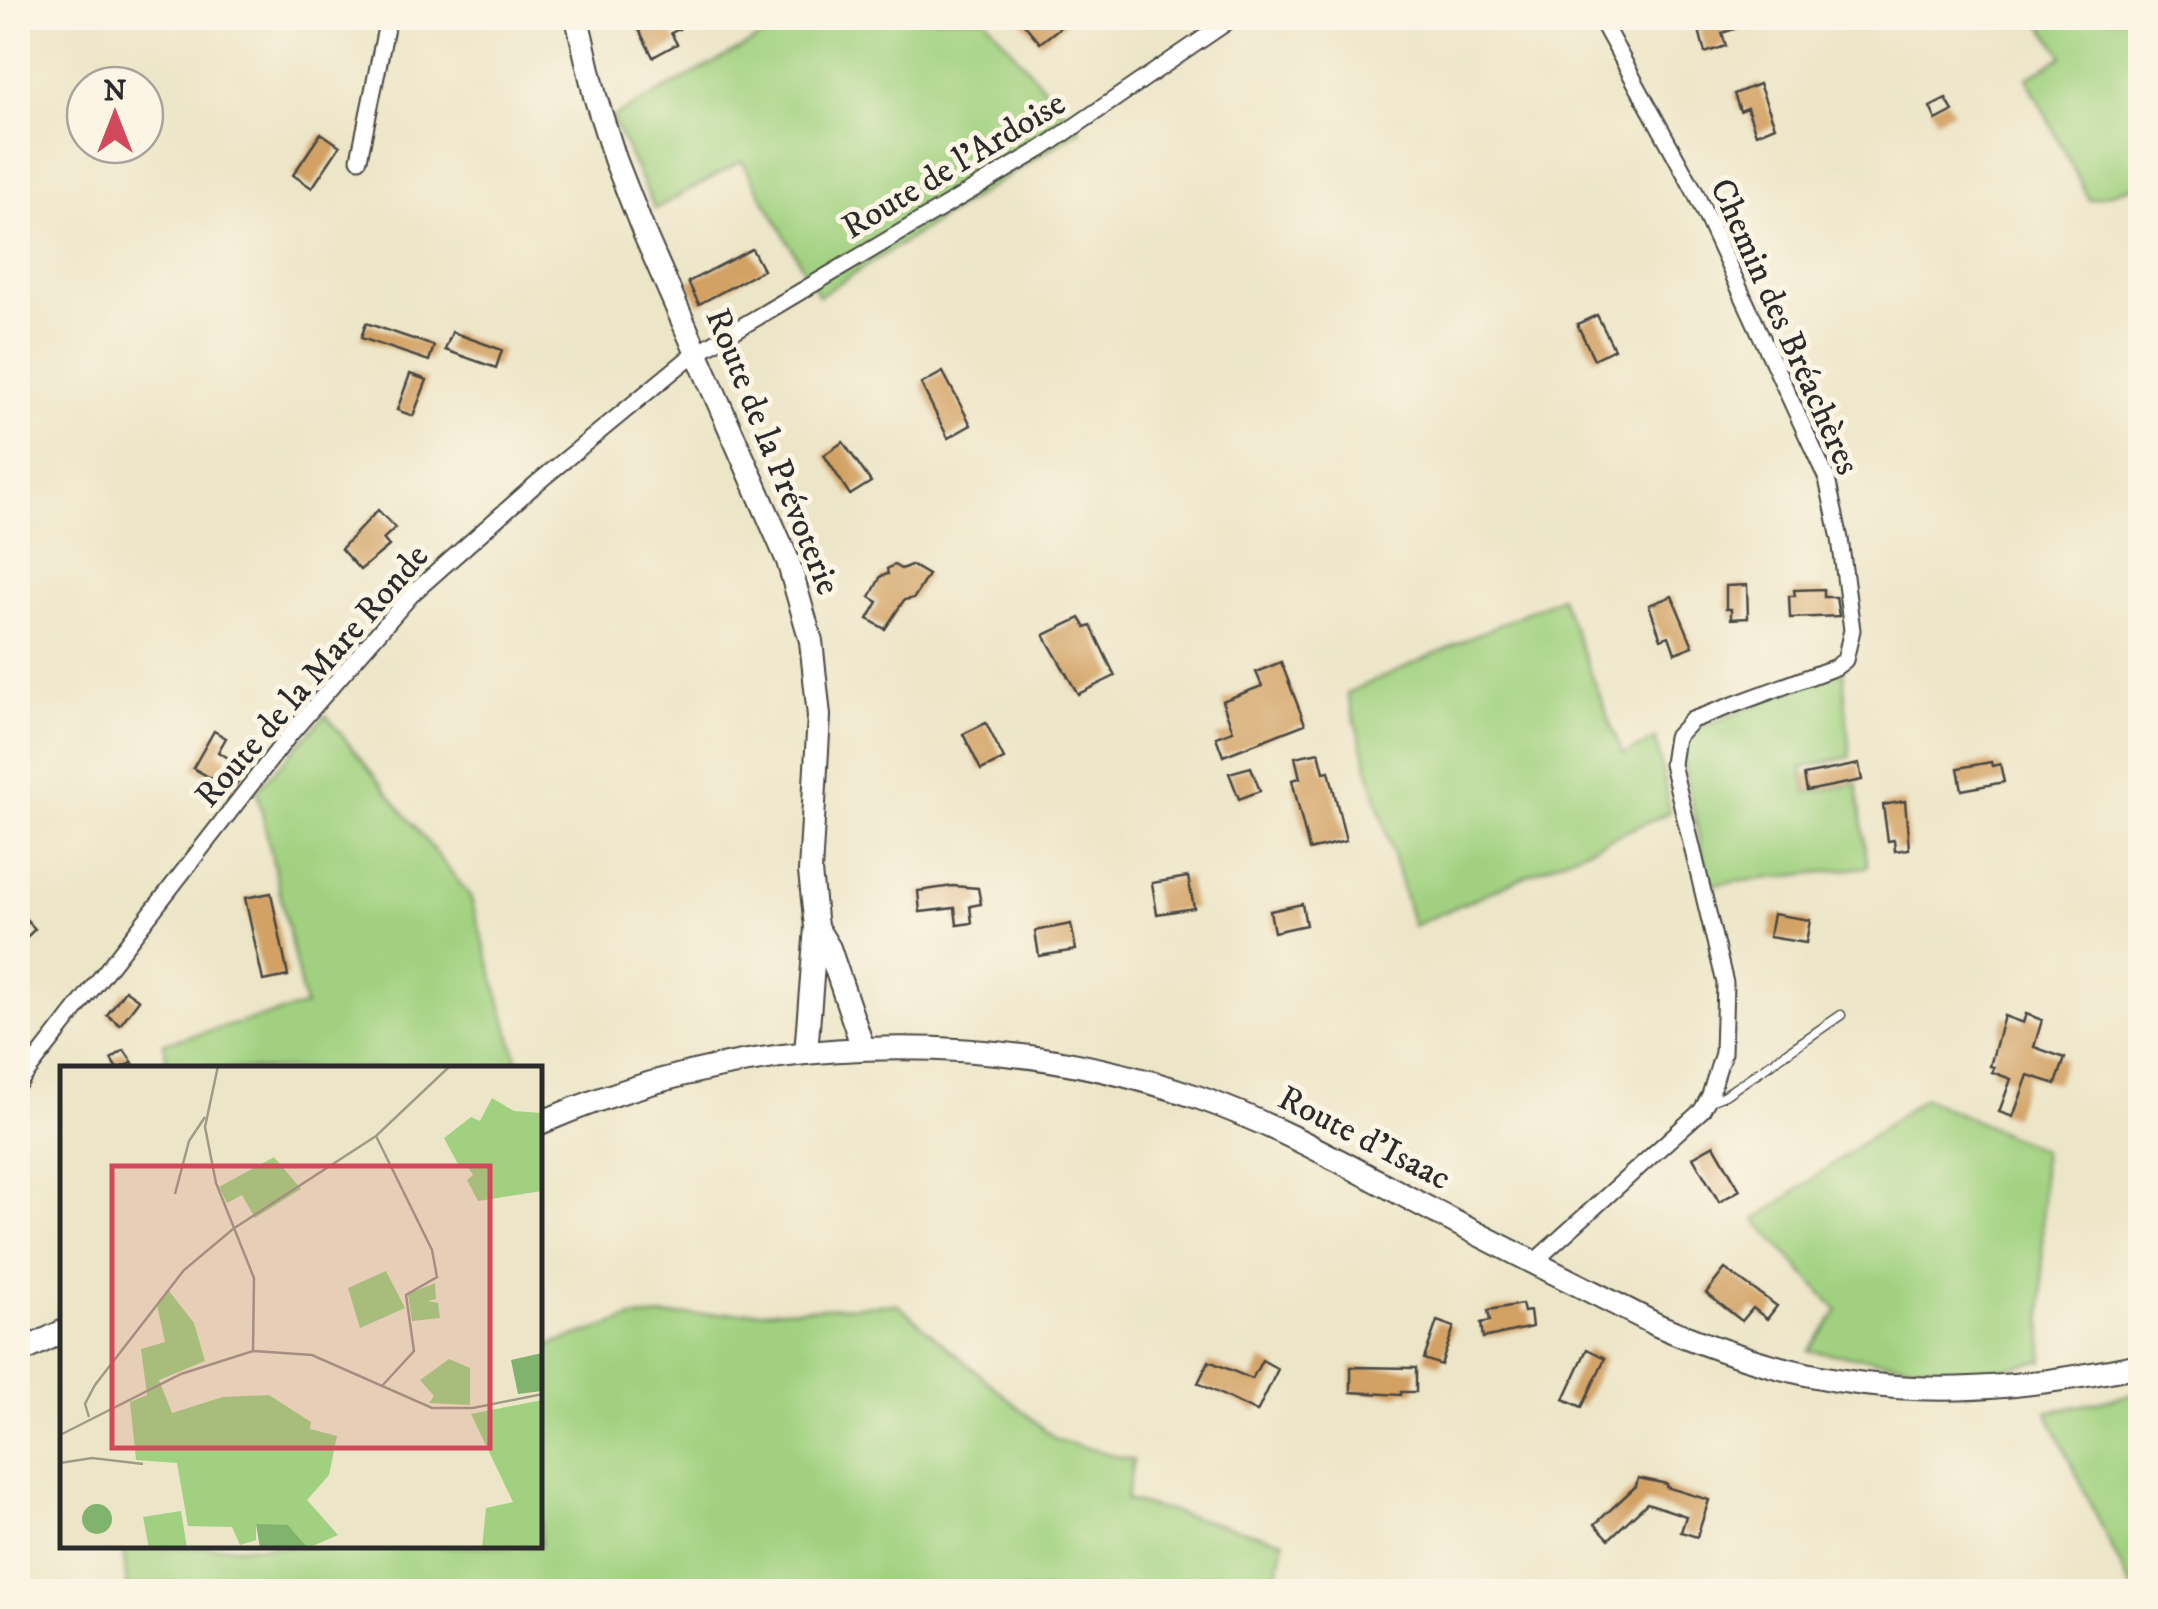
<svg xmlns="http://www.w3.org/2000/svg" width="2158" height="1609" font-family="'IM FELL DW Pica',serif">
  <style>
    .green { fill: #a1d180; stroke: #667e56; stroke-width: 2.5 }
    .building { fill: #d2a164 }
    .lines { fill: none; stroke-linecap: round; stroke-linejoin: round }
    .lane-casing { stroke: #484742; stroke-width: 11 }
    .street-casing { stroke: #484742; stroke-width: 19 }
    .secondary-casing { stroke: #484742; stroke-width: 26 }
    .lane { stroke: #fff; stroke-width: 8 }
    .street { stroke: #fff; stroke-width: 15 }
    .secondary { stroke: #fff; stroke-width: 22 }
    .labels { text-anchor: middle; stroke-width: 10; stroke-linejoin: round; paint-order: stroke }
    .street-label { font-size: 35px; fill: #2b2b2b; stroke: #fcf5e5 }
    .inset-road { fill: none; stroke: #9f9b89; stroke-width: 2.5 }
    .view { fill: #d1495b; fill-opacity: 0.15; stroke: #d1495b; stroke-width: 5 }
    .inset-edge { fill: none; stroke: #2b2b2b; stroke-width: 5 }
  </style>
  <rect width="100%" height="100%" fill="#fcf5e5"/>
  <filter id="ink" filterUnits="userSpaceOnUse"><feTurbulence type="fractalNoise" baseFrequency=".01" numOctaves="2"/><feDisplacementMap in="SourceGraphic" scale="20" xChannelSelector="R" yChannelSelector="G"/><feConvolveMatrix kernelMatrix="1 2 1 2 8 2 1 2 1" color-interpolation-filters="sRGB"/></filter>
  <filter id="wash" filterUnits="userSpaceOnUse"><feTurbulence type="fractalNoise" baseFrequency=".0048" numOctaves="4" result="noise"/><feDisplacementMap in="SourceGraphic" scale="40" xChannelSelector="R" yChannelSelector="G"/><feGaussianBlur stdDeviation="2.25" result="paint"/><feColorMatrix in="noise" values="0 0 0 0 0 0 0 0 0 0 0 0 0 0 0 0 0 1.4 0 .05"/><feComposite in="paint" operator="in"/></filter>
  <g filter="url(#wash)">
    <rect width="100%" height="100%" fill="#ece5c7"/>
    <g class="green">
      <polygon points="796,18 985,18 1080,130 819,296 742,161 655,209 612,118"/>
      <polygon points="2037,18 2140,18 2140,184 2089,200 2027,78 2063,56"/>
      <polygon points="1561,597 1623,755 1656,739 1670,812 1413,926 1347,693"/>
      <polygon points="1843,669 1850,757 1802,768 1806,793 1857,784 1868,867 1709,885 1680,748 1691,731"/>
      <polygon points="326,715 470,896 520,1069 168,1069 164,1043 305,1006 257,790"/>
      <polygon points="1924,1098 2042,1150 2043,1361 1975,1373 1809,1351 1838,1311 1756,1220"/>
      <polygon points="897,1304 1057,1440 1133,1460 1126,1500 1284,1541 1274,1591 127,1591 123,1547 540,1546 540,1348 633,1318"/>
      <polygon points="2140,1393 2140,1591 2133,1592 2047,1412"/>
    </g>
    <g id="blocks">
      <g class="building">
        <polygon points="648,18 673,18 679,29 671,33 677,44 653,57 636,24"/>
        <polygon points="1019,18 1072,18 1040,43"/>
        <polygon points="1696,18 1760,18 1761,20 1722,33 1726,46 1705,53"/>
        <polygon points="1759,84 1775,126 1756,134 1747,108 1740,111 1734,94"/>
        <polygon points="1946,99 1953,111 1936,120 1930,107"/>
        <polygon points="321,133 340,146 312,188 293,175"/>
        <polygon points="752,249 763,270 699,304 688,282"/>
        <polygon points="1597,315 1614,349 1594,359 1577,324"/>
        <polygon points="366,323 434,346 429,361 361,338"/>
        <polygon points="452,332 502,350 496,368 445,350"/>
        <polygon points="943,372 971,425 948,438 921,384"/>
        <polygon points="410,374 427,380 413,416 397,410"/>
        <polygon points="843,442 871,482 850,495 824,455"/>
        <polygon points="378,510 395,528 383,539 389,546 360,570 341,549"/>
        <polygon points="894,565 901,569 911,565 928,575 914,598 904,600 885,629 868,619 878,602 870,597 881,576 888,574 887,569"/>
        <polygon points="1747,585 1748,618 1731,619 1731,609 1726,609 1726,586"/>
        <polygon points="1824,589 1824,597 1836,597 1839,616 1790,618 1789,596 1795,596 1794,590"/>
        <polygon points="1672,596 1693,646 1675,653 1669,636 1661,639 1649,605"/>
        <polygon points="1080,618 1086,628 1091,626 1115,676 1078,694 1044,635"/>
        <polygon points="1281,662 1305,724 1223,756 1216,737 1233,731 1222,701 1262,686 1256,672"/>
        <polygon points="986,723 1004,759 981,770 963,734"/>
        <polygon points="214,731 226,738 218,752 241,765 239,768 245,771 232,790 193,768"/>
        <polygon points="1319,752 1324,772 1329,771 1346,841 1309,850 1292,780 1300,778 1295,757"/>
        <polygon points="1991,762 1992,766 2000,764 2004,782 1962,790 1958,768"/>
        <polygon points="1859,764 1862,780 1807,791 1804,775"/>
        <polygon points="1251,767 1260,791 1239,799 1229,773"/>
        <polygon points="1905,801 1909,849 1895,851 1894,840 1888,841 1883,805"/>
        <polygon points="1188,877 1194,908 1157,914 1152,883"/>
        <polygon points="953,886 978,888 981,904 970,906 972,923 957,925 955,908 920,912 918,891"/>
        <polygon points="271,893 288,976 263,981 245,898"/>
        <polygon points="1302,904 1306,925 1274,932 1270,911"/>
        <polygon points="18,910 35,929 18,946"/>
        <polygon points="1773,914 1810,920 1806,943 1769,937"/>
        <polygon points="1071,924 1076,950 1039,956 1035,931"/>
        <polygon points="125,990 139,1000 120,1025 107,1015"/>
        <polygon points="2026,1014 2042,1020 2034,1047 2065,1058 2056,1084 2028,1075 2013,1117 1999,1112 2011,1079 1992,1072 1994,1067 1990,1066 2004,1016 2023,1023"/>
        <polygon points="124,1050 133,1063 117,1069 111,1059"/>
        <polygon points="1714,1145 1740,1190 1719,1202 1693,1157"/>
        <polygon points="1725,1269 1777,1306 1767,1319 1753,1308 1742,1321 1706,1293"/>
        <polygon points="1522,1304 1524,1312 1530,1311 1532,1327 1483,1338 1481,1323 1490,1321 1488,1310"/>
        <polygon points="1437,1321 1454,1327 1441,1365 1424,1359"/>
        <polygon points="1587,1349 1605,1358 1582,1407 1564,1399"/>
        <polygon points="1262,1360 1278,1369 1257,1412 1198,1383 1209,1361 1252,1379"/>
        <polygon points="1351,1367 1416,1368 1416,1392 1401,1392 1401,1395 1351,1392"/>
        <polygon points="1638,1478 1667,1484 1666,1487 1709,1500 1697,1537 1681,1532 1686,1516 1647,1503 1609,1539 1595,1524 1636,1486"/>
      </g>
    </g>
  </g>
  <g filter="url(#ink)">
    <use href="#blocks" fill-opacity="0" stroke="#484742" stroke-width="2.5"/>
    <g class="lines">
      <defs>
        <polyline id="lane" points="1710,1101 1725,1095 1841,1015"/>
        <g id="street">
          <polyline points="359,159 388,18"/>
          <polyline points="18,1084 291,733 412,594 537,483 690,357 1043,148 1233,18"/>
          <polyline points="1534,1262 1702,1110 1710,1095 1723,1053 1725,983 1672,764 1676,737 1692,720 1836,667 1845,660 1852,630 1840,539 1827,479 1694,190 1600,18"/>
        </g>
        <g id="secondary">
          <polyline points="577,18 595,96 615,159 645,235 788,561 811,641 819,716 810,872 816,927 806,1053"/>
          <polyline points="816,927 829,948 863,1048"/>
          <path d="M 540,1123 C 746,1033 984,1024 1197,1097 C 1275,1124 1349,1166 1422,1205 C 1500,1246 1579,1285 1657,1325 C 1831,1399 1957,1403 2140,1365"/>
          <polyline points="18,1353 62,1332"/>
        </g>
      </defs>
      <use href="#lane" class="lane-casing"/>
      <use href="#street" class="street-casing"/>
      <use href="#secondary" class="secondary-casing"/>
      <use href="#lane" class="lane"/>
      <use href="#street" class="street"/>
      <use href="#secondary" class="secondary"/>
    </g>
  </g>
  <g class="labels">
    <g class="street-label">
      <text transform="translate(953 164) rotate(-31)" y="12">Route de l'Ardoise</text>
      <text transform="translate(1786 326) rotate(66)" y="12">Chemin des Bréachères</text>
      <text transform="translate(774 451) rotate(68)" y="12">Route de la Prévoterie</text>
      <text transform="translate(311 675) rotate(-49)" y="12">Route de la Mare Ronde</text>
      <text transform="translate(1365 1137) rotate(27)" y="12">Route d'Isaac</text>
    </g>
  </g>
  <g transform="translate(60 1066)">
    <rect width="482" height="482" fill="#ece5c7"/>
    <path d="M 432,32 L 454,45 L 482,47 L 482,125 L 418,135 L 407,114 L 413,109 L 406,98 L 399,100 L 384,72 L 411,51 L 420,55 ZM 214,91 L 241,123 L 195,152 L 182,129 L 167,137 L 159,121 ZM 326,205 L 345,242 L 300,262 L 288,222 ZM 375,217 L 376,233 L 368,235 L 378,237 L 380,252 L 352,255 L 348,228 ZM 109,225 L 134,257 L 145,295 L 99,314 L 112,347 L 163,331 L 209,329 L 251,356 L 250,363 L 277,370 L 269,409 L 247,434 L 278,469 L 248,482 L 228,459 L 196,459 L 196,474 L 180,479 L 172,461 L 128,460 L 117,397 L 76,394 L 70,336 L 87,329 L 81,283 L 105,276 L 97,239 ZM 389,293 L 410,302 L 410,339 L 369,337 L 374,330 L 360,314 ZM 482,334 L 482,482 L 422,482 L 426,442 L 453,436 L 411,348 ZM 121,445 L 127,482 L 89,482 L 83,451 Z" fill="#a1d180"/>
    <path d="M 482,287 L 482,325 L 458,328 L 451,294 ZM22 453a15 15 0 1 1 30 0a15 15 0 1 1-30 0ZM 196,458 L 228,459 L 248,482 L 200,482 Z" fill="#80b36e"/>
    <path class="inset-road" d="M 158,0 L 145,61 L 156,117 L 194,212 L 193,285M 316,70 L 372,184 L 377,211 L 346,229 L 354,285 L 321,321M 115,128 L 129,75 L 145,51M 29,351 L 25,338 L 35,319 L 124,204 L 173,163 L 316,70 L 390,0M 0,369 L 121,308 L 193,285 L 252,289 L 372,342 L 413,342 L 483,328M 0,397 L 32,392 L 83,398"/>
    <path class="view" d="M 52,100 L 430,100 L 430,382 L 52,382 Z"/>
    <rect width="482" height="482" class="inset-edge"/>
  </g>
  <rect width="2158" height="1609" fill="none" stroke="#fcf5e5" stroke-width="60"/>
  <g transform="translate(115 115)"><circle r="48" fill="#fcf5e5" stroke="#a8a49b" stroke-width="2.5"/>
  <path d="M0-8L18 38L0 25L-18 38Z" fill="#d1495b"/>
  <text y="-15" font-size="28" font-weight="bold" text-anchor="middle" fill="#2b2b2b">N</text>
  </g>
</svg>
